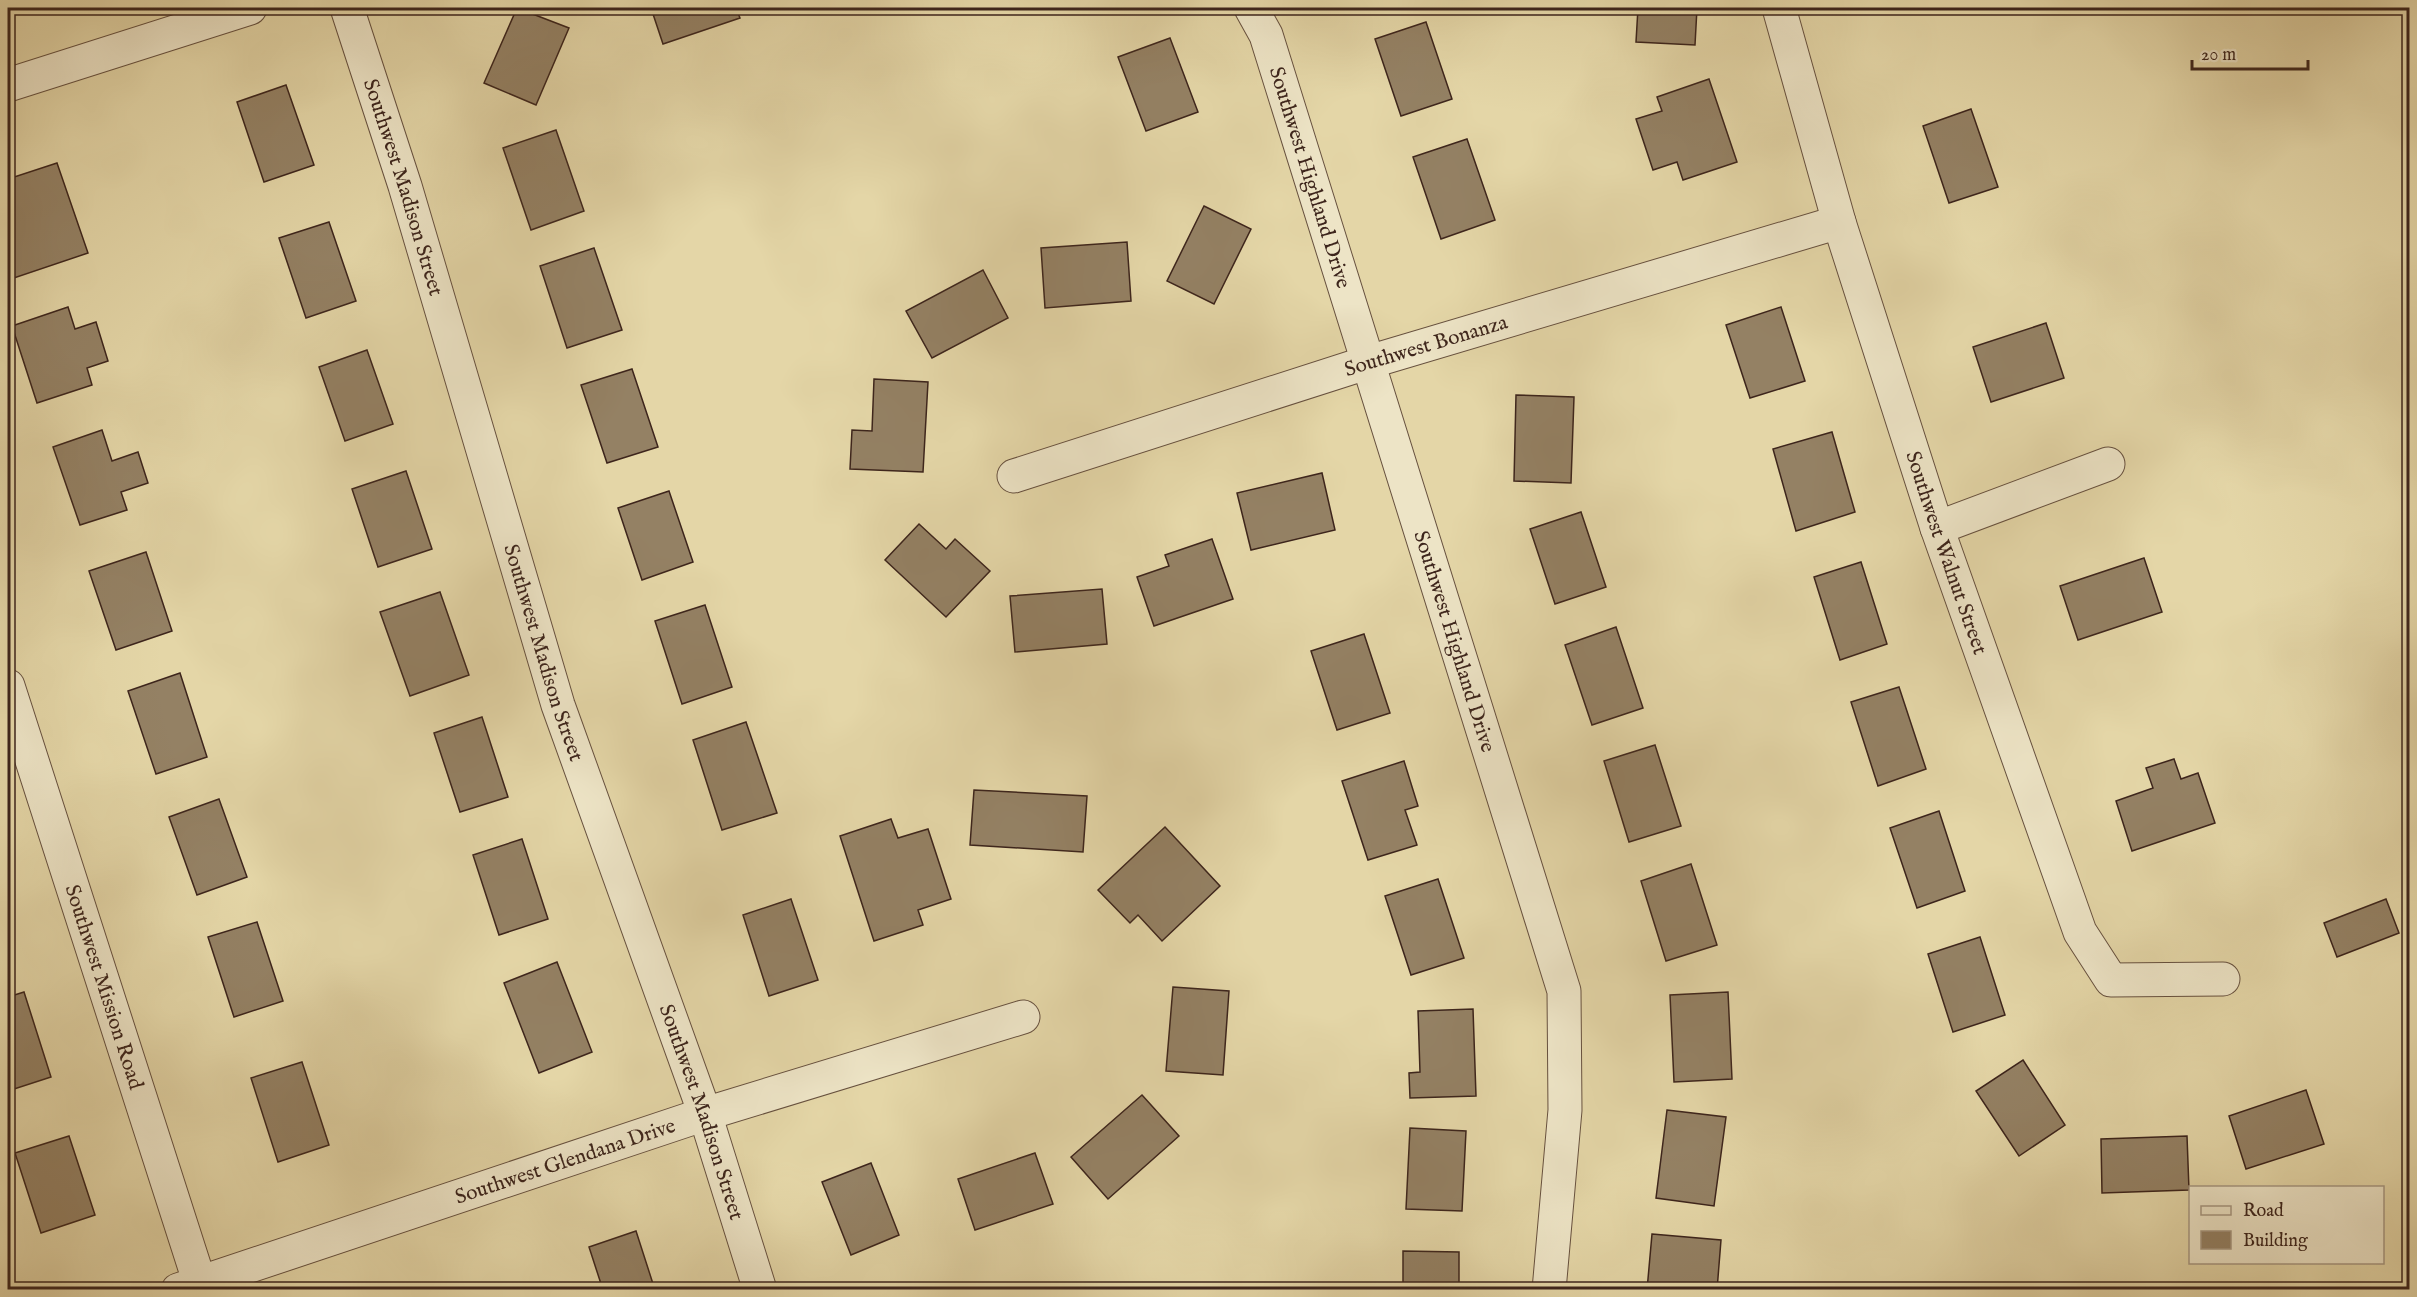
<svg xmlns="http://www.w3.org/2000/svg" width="2417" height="1297" font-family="'IM FELL English',serif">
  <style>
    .building { fill: #948164; stroke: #3d251c; stroke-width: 1.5 }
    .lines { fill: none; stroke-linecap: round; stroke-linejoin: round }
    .street-casing { stroke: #67513f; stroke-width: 35 }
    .street { stroke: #ede4c6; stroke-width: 33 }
    .labels { text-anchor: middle; stroke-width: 6; stroke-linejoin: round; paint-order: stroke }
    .street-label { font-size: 21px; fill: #3d251c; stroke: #ede4c6 }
  </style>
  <rect width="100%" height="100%" fill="#e4d6a7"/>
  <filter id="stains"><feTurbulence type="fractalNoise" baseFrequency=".00333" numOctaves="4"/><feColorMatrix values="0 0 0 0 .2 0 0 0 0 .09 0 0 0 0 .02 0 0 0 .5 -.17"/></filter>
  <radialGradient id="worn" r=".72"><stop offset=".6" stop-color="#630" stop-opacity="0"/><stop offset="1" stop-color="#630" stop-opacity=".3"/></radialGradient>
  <g class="building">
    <polygon points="517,8 569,28 536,105 484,83"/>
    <polygon points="651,8 736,8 740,18 663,44"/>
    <polygon points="1638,8 1697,8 1695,45 1636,42"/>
    <polygon points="1426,22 1452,99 1401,116 1375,39"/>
    <polygon points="1170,38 1198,112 1146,131 1118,57"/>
    <polygon points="1709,79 1737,162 1683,180 1677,162 1653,170 1636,119 1662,111 1657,97"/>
    <polygon points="286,85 314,165 264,182 237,102"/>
    <polygon points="1971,109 1998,187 1949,203 1923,126"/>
    <polygon points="556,130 584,211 531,230 503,148"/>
    <polygon points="1467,139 1495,220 1441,239 1413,157"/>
    <polygon points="57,163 88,253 8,280 8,179"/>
    <polygon points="1204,206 1251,229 1214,304 1167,281"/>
    <polygon points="329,222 356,301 306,318 279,238"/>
    <polygon points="1127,242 1131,301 1045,308 1041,248"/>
    <polygon points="594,248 622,330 567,348 540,266"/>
    <polygon points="983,270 1008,318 932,358 906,311"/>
    <polygon points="68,307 75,329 96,322 108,361 87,368 92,385 37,403 12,326"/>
    <polygon points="1781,307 1805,381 1750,398 1726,325"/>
    <polygon points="2046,323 2064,378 1991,402 1973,347"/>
    <polygon points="367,350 393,424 345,441 319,367"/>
    <polygon points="632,369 658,447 607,463 581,385"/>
    <polygon points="874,379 928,382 923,472 850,469 852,430 872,431"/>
    <polygon points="1516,395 1574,397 1571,483 1514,481"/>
    <polygon points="102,430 112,461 138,452 148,483 121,492 127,510 80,525 53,447"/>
    <polygon points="1832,432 1855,512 1796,531 1773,449"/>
    <polygon points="406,471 432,549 378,567 352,489"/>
    <polygon points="1322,473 1335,530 1251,550 1237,493"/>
    <polygon points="669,491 693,562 642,580 618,508"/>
    <polygon points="1581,512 1606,587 1555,604 1530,529"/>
    <polygon points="919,524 946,549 955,539 990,571 946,617 885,560"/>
    <polygon points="1212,539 1233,599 1154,626 1137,577 1169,566 1165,555"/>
    <polygon points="146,552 172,631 116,650 89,571"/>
    <polygon points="2144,558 2162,612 2078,640 2060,586"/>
    <polygon points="1861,562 1887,644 1840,660 1814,577"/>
    <polygon points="1102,589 1107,644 1015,652 1010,596"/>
    <polygon points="440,592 469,675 410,696 380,612"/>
    <polygon points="705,605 732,687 682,704 655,621"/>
    <polygon points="1616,627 1643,708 1592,725 1565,645"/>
    <polygon points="1364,634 1390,713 1337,730 1311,651"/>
    <polygon points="180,673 207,757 156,774 128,691"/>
    <polygon points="1899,687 1926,769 1878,786 1851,702"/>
    <polygon points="482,717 508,797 460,812 434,733"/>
    <polygon points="746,722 777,813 722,830 693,740"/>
    <polygon points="1655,745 1681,826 1629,842 1604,761"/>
    <polygon points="2174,759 2181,779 2198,773 2215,823 2132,851 2116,801 2153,788 2146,768"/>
    <polygon points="1404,761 1418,806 1405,810 1417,845 1368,860 1342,781"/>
    <polygon points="974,790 1087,796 1083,852 970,845"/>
    <polygon points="219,799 247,877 197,895 169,817"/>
    <polygon points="1939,811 1965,891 1917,908 1890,828"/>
    <polygon points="891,819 898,838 928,829 951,899 918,910 923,925 874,941 840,836"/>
    <polygon points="1165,827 1220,886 1162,941 1138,915 1130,923 1098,890"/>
    <polygon points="522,839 548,919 499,935 473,855"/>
    <polygon points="1691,864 1717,945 1666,961 1641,881"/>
    <polygon points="1438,879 1464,958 1411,975 1385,896"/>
    <polygon points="791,899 818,980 769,996 743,915"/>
    <polygon points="2386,899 2399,933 2337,957 2324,923"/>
    <polygon points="257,922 283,1001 234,1017 208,937"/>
    <polygon points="1980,937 2005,1015 1953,1032 1928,954"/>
    <polygon points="557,962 592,1052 539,1073 504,983"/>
    <polygon points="1173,987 1229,991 1223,1075 1166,1071"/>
    <polygon points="24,992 51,1077 8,1091 8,997"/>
    <polygon points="1728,992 1732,1079 1674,1082 1670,995"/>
    <polygon points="1473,1009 1476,1096 1410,1098 1409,1073 1420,1072 1418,1011"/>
    <polygon points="2023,1060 2065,1125 2019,1156 1976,1091"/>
    <polygon points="302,1062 329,1145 278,1162 251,1078"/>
    <polygon points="2306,1090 2324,1144 2246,1169 2229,1116"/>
    <polygon points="1142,1095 1179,1136 1108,1199 1071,1157"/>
    <polygon points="1667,1110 1726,1117 1714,1206 1656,1198"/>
    <polygon points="1410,1128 1466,1131 1462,1211 1406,1209"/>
    <polygon points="69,1136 95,1215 41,1233 15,1153"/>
    <polygon points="2187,1136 2189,1190 2102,1193 2101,1139"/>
    <polygon points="1035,1153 1053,1204 975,1230 958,1179"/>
    <polygon points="871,1163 899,1235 851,1255 822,1182"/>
    <polygon points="636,1231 655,1290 603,1290 589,1247"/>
    <polygon points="1652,1234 1721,1240 1717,1290 1647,1290"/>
    <polygon points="1403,1251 1459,1252 1459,1290 1403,1290"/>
  </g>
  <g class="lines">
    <defs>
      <g id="street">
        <path id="s1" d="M 347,8 L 405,186 L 558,705 L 705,1114 L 760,1290"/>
        <path id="s2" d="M 1251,8 L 1266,35 L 1564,991 L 1565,1110 L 1549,1290"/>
        <path id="s3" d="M 1779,8 L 1839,222 L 1937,528 L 2080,932 L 2111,980 L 2223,979"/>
        <polyline points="8,85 250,8"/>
        <path id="s4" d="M 1014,476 L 1369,362 L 1839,222"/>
        <polyline points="1937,528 2108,464"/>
        <path id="s5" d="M 8,686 L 202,1290"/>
        <path id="s6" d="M 178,1290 L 705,1114 L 1023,1017"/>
      </g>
    </defs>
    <use href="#street" class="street-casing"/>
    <use href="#street" class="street"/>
  </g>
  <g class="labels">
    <g class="street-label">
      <text dy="7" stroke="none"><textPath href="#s2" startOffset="180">Southwest Highland Drive</textPath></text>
      <text dy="7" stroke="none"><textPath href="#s1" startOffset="188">Southwest Madison Street</textPath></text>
      <text dy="7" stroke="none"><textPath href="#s4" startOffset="432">Southwest Bonanza</textPath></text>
      <text dy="7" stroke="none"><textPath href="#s3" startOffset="570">Southwest Walnut Street</textPath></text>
      <text dy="7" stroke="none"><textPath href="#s2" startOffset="666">Southwest Highland Drive</textPath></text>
      <text dy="7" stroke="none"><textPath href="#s1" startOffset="674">Southwest Madison Street</textPath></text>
      <text dy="7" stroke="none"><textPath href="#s5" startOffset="316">Southwest Mission Road</textPath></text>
      <text dy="7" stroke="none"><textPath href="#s1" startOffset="1160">Southwest Madison Street</textPath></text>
      <text dy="7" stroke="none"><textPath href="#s6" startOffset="408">Southwest Glendana Drive</textPath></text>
    </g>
  </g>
  <rect width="2417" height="1297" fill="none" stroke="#e4d6a7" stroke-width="30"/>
  <rect x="9" y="9" width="2399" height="1279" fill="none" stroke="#3d251c" stroke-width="3"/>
  <rect x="15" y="15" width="2387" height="1267" fill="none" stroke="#3d251c" stroke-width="1.5"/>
  <rect x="2189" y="1186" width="195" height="78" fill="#ede4c6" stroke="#a79882" stroke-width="1.5"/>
  <rect x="2201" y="1206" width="30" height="9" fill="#ede4c6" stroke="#a79882" stroke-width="1.5"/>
  <text x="2243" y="1216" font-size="18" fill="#3d251c">Road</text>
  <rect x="2201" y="1231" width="30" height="18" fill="#948164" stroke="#a79882" stroke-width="1.5"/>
  <text x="2243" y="1246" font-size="18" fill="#3d251c">Building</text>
  <path d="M2192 60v9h116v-9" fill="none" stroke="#3d251c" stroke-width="3"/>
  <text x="2201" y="60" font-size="18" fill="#3d251c" stroke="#ede4c6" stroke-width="4.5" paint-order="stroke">20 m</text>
  <rect width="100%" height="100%" filter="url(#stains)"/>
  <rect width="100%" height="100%" fill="url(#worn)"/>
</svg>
